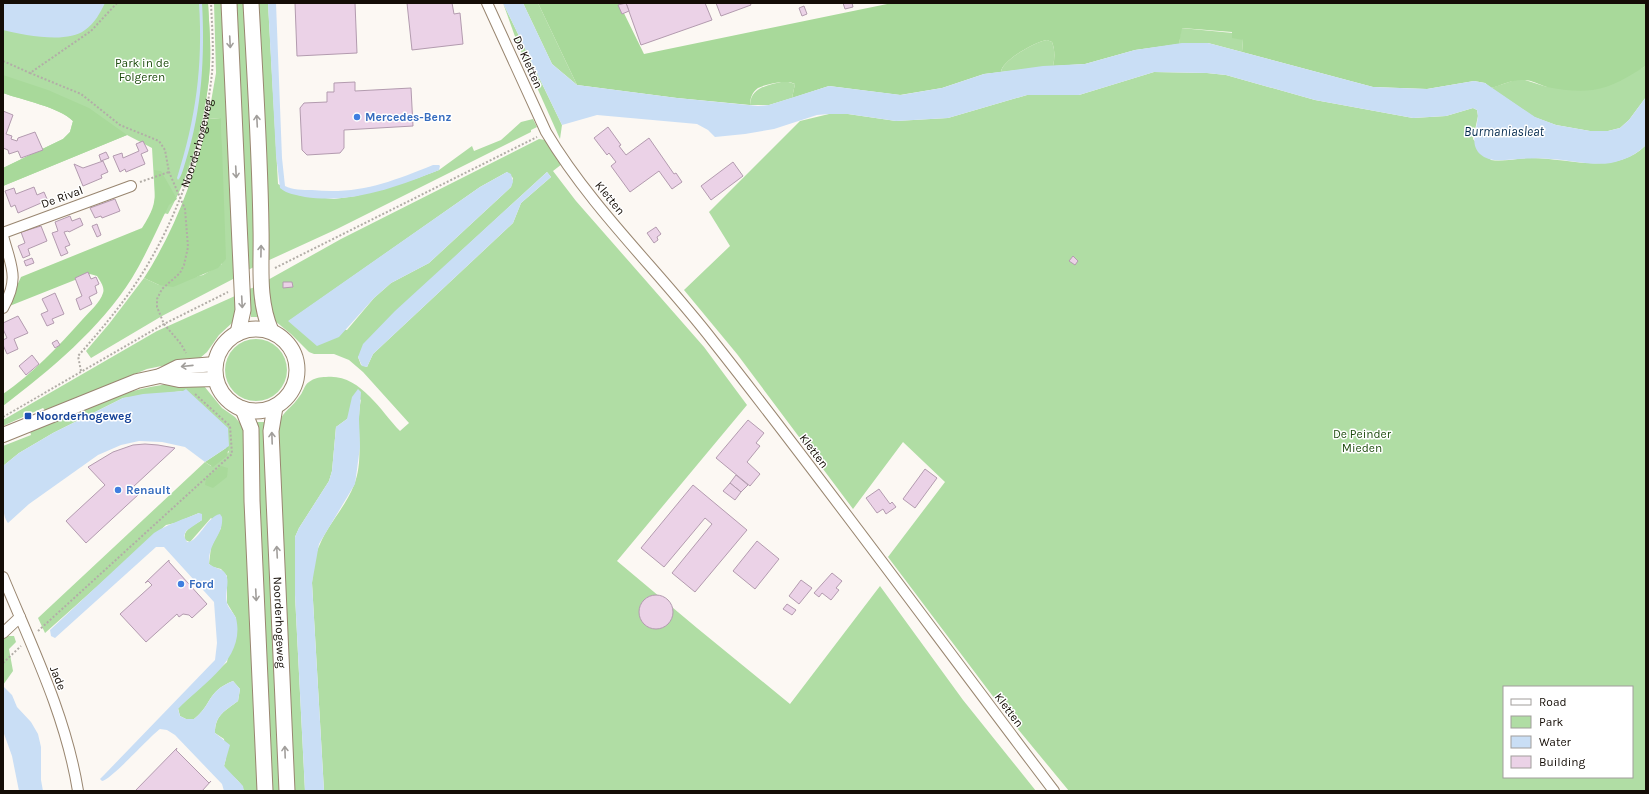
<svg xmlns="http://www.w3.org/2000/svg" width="1649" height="794" font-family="Karla,sans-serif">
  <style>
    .green { fill: #b0dda4; fill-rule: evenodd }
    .forest { fill: #a8d99a }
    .water { fill: #c9def5 }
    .building { fill: #ebd2e7; stroke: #b39baf }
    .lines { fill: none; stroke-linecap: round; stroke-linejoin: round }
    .minor-casing { stroke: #998670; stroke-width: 12 }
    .secondary-casing { stroke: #998670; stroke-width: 16 }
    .primary-casing { stroke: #998670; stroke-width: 17 }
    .path { stroke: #b2ada7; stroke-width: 2; stroke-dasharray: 2 2; stroke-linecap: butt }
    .minor { stroke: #fff; stroke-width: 10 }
    .secondary { stroke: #fff; stroke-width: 14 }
    .primary { stroke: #fff; stroke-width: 15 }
    .oneway { stroke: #a19e9b }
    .shop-dot { fill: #3f7fe0; stroke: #fff; stroke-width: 1.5 }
    .transit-dot { fill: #1a4fb4; stroke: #fff; stroke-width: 1.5 }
    .labels { text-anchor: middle; stroke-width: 3; stroke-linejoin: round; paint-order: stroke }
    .street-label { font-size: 12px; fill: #140d06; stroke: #fff }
    .park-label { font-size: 12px; fill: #1f4d0f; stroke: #fff }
    .shop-label { font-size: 12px; font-weight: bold; fill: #366cbe; stroke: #fff; text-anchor: start }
    .transit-label { font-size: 12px; font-weight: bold; fill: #164399; stroke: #fff; text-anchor: start }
    .water-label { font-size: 13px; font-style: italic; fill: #042b4f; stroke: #fff }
  </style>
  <rect width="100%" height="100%" fill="#fcf8f3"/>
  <g class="green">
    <path d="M 3,3 L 208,3 C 209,23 211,44 210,64 C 207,115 193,170 168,214 L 153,211 L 155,198 L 152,148 L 127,135 L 3,186 L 3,168 L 63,139 L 70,132 L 73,121 C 59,107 22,100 3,93 Z"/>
    <polygon points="214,3 221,3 235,278 162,316 91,358 86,351 109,324 144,278 159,285 203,275 222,264 221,118 208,119 216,73"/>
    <polygon points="236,3 244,3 255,231 256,266 248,270"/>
    <polygon points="258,3 268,3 278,184 298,195 334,199 356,196 415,179 439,170 472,146 474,151 501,140 521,122 533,119 537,127 531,130 531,132 337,229 265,262 265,254 269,249"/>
    <polygon points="503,3 562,125 560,139 518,45"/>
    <polygon points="523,3 538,3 577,85 552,64"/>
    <polygon points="1181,28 1233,33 1243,40 1242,52 1208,43 1179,44"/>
    <path d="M 1047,40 L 1052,42 C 1055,50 1055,57 1053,66 L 1001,72 C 1001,61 1036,41 1047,40 Z"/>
    <polygon points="1646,66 1646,97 1629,120 1620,128 1608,131 1590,131 1556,125 1534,117 1491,88 1515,80 1525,80 1547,87 1640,69"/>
    <path d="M 1154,72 L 1207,73 L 1226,75 L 1315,100 L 1413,118 L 1446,116 L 1473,108 L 1477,110 L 1478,116 L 1473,139 L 1491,160 C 1504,162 1517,158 1531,158 C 1569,158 1615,176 1646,145 L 1646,791 L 1069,791 L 1013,723 L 888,557 L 945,482 L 903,442 L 853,509 L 737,354 L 684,290 L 730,246 L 709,212 L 800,121 L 829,114 L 848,114 L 896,121 L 948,118 L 1027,95 L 1079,95 ZM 1504,687 L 1632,687 L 1632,777 L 1504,777 Z"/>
    <path d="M 785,81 L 795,84 L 792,98 L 769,105 L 750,105 C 751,86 770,85 785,81 Z"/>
    <path d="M 539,139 L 545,140 L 562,164 L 553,171 L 576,201 L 704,347 L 747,405 L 617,561 L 697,628 L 790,704 L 880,586 L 963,700 L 1036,791 L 324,791 L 312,583 C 313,570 314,556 320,544 C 329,523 346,506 354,485 C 365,457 355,428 361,399 L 347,419 L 336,427 L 332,471 L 329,481 L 299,528 L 295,537 L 295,595 L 305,791 L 294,791 L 278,426 C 283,410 290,410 299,397 C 303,393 304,385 309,382 C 314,378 320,377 326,377 C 359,373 380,410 400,431 L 409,423 L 363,372 L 349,360 L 334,354 L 314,354 L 309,352 L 291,334 L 275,321 L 271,317 L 266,281 L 341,239 ZM 507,172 L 513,178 L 511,187 L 429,263 L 391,283 L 374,298 L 347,330 L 289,321 L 480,187 ZM 547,172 L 551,177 L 521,203 L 513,223 L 373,354 L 367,367 L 361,365 L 358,357 L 460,252 Z"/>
    <polygon points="258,286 259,317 251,317 249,289"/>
    <polygon points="235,296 236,311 232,323 219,335 207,352 200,358 147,369 46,411 43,408 3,426 3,420 157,331"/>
    <circle cx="256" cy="370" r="31"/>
    <path d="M 182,383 L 204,386 L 222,408 L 235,417 L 244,428 L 248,472 L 244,478 L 258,791 L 244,791 C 241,779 229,776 224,766 L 226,758 L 224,739 L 215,733 C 215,715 225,711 238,701 L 240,689 L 233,681 C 206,692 213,704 194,719 L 186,719 L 180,716 L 178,708 L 227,662 L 236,618 L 227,603 L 227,576 L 221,569 L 213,567 L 209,564 L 211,547 L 221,528 L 211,518 L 190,542 L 185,540 C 182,530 194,525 202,520 L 199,513 L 175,523 L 166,525 L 45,633 L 38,618 L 205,462 L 211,466 L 229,452 L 183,391 L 123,398 L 53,433 L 19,453 L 3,466 L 3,446 L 31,435 L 30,431 C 80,410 127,386 182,383 Z"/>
    <polygon points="255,422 264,422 281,791 272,791"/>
    <polygon points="8,636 14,636 16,642 9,649 13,671 3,685 3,639"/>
  </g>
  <g class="forest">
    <path d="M 202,3 L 208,3 C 209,23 211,44 210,65 C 208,105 196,143 183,181 L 180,179 C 198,121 205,64 202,3 Z"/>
    <path d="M 538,3 L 619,3 L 644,54 L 892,3 L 1646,3 L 1646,66 C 1629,76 1613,87 1593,90 C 1578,92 1562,90 1547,87 C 1540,85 1532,80 1524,80 C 1513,79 1502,85 1491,88 L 1485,83 L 1474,81 L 1427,89 L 1373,87 L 1242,52 L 1243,40 L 1232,38 L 1232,32 L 1182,28 L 1179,44 L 1135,50 L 1085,64 L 1053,66 C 1055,58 1055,50 1052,42 L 1047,40 C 1036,41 1001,61 1001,72 L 984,74 L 942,88 L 900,95 L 829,86 L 792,98 L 795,84 C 788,79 766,84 758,88 C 752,92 750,99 750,105 L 677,98 L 577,85 Z"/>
    <path d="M 3,75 L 48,90 L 89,108 L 127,135 L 3,186 L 3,168 L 63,139 L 70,132 L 73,121 C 59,107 22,100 3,93 Z"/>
    <path d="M 221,118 L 226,259 L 218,268 L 173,287 L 159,285 L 144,278 C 175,230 196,174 208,119 Z"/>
    <path d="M 154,170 L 161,171 L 177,199 L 169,205 C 157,229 146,255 132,278 C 100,329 50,370 3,406 L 3,394 C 33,373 58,347 82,320 C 89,312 100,303 103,293 C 105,287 100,281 97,276 L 90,274 L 7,307 L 21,277 L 142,228 C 158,203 155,198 154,170 Z"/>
    <polygon points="229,446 227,456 213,467 205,462"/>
    <polygon points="221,466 228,468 227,477 213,488 205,485 206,478"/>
  </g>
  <g class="water">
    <path d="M 3,3 L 105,3 C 100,13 95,23 85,30 C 67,44 24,35 3,30 Z"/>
    <path d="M 199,3 L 202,3 C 205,56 202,110 186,160 C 184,166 182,176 178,180 L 177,178 C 196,118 203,66 199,3 Z"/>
    <path d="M 268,3 L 276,3 L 282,158 L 285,186 C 292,190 303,190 312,190 C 358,195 391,182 433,165 L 439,165 L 440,166 L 439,170 C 397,187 352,204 305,197 C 296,195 287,194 280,188 L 276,155 Z"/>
    <path d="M 503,3 L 523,3 L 552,64 L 577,85 L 677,98 L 758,106 L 769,105 L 829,86 L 901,95 L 942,88 L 984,74 L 1043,66 L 1085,64 L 1135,50 L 1182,43 L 1208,43 L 1227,48 L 1373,87 L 1427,89 L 1474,81 L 1485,83 L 1535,117 L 1556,125 L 1590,131 L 1608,131 L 1620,128 L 1629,120 L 1646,97 L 1646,145 C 1636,155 1625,160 1611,163 C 1591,166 1571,160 1551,159 C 1535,157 1521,159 1505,160 C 1497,161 1486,160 1480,154 C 1467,141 1481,124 1477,110 L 1473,108 L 1446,116 L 1413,118 L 1315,100 L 1226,75 L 1207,73 L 1154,72 L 1079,95 L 1027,95 L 948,118 L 896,121 L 848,114 L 829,114 L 817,115 L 774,129 L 745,134 L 715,137 L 708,130 L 697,124 L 597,115 L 562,125 Z"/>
    <polygon points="507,172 511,174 513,182 511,187 429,263 391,283 374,298 339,337 317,346 288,321 480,187"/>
    <polygon points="547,172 551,177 521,203 513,223 373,354 367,367 362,366 358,357 363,344 395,311"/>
    <path d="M 186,389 L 228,428 L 229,446 L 205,462 L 185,447 L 162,442 L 139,441 L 121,445 L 98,455 L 29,504 L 8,523 C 0,514 3,479 3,466 L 19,453 L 53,433 L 123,398 L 143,394 L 183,391 Z"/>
    <polygon points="358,389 361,392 359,419 360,447 355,484 319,544 312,583 324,791 305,791 295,595 295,537 299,528 329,481 332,471 336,427 347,419 352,397"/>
    <path d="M 199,513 L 202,514 L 202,520 L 186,531 L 184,536 L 187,542 C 199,542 206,517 220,514 L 222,517 C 224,535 208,542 209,564 C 214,568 221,568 225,573 C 231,581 224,593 227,603 C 228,608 234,613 236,618 C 246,659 202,684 178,709 L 180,716 L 186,719 L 194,719 C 213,704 206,692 233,681 L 240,689 L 238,701 C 225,711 215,715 215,733 L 230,745 L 224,766 L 243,786 L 244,791 L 224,791 L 222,784 L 175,735 L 167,730 L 160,729 C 148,738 111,780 102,781 L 100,779 L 104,775 L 215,660 L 217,643 L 214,602 L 164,547 L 156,547 L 55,638 L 51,636 L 50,630 L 154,533 C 168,524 184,519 199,513 Z"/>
    <polygon points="3,686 12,695 17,707 31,722 38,734 41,747 41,780 43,791 19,791 12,756 3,731"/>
  </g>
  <g class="building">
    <polygon points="295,3 355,3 357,53 297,56"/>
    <polygon points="407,3 452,3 454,14 460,13 463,44 412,50"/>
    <polygon points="626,3 705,3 712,20 641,45"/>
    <polygon points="626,3 629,11 622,14 618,5"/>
    <polygon points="716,3 750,3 751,5 721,16"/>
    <polygon points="843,3 852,3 853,7 845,9"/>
    <polygon points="804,6 807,14 802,16 799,8"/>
    <polygon points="355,82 355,91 411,88 413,126 344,130 344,148 340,153 307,155 302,150 300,108 304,103 327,102 327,92 334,92 334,83"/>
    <polygon points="3,111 13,115 6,134 12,136 11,139 17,141 18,138 35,132 43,150 21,158 18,151 9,154 8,150 3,148"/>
    <polygon points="608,127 621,145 619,146 626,155 649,138 674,174 676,173 682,182 672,189 659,171 630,192 611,166 616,162 609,153 607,155 594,138"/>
    <polygon points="143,141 148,151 141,154 145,164 126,172 125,169 120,172 113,156 122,153 123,158 139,151 136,144"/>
    <polygon points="106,152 109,158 101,161 99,155"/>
    <polygon points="103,161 108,172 101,175 102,178 83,186 74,164 83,168"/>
    <polygon points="733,162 743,176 711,200 701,186"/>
    <polygon points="34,187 37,195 44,192 47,199 40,202 41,203 18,213 15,205 11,207 5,191 14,188 16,194"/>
    <polygon points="115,199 120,211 102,218 101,216 95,218 90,208"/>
    <polygon points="70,216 72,221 80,218 83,225 69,232 68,231 64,232 70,245 65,247 68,253 61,256 52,233 58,231 55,222"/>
    <polygon points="97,224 101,235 97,237 92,226"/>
    <polygon points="41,226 47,241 28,249 30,255 23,258 18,246 25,243 21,232"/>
    <polygon points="656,227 661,234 657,237 658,240 654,243 647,233"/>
    <polygon points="1073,256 1078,261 1075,265 1069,261"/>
    <polygon points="32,258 34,263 26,266 24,261"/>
    <polygon points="88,272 91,279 96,277 99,284 95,286 97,293 89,297 92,304 80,310 76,299 82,296 75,278"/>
    <polygon points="283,282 292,282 293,287 283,288"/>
    <polygon points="55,293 64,314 52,319 54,323 47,326 41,314 48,311 42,299"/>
    <polygon points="18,316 28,333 14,339 18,349 7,354 3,345 3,340 7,338 3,329 3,323"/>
    <polygon points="57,340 60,345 55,348 52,343"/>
    <polygon points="32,355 39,364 26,375 19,366"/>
    <polygon points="748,420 764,433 756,443 760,446 747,462 760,474 750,486 716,458"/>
    <polygon points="145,444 158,445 175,448 133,487 139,494 86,543 66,521 105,485 88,467 113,452 133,445"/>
    <polygon points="925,469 937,478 915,508 903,499"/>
    <polygon points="736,475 748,485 741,492 730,483"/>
    <polygon points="730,483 741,492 735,500 723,491"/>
    <polygon points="693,485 747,530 695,592 672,573 712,524 705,518 664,567 641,548"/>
    <polygon points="879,489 890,504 892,502 896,507 886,514 883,509 877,513 866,498"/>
    <polygon points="757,541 779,559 755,589 733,571"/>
    <polygon points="169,560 169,562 207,604 192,618 189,615 183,614 179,617 177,614 146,642 120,614 152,585 148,581 145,583"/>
    <polygon points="832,573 842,581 836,588 839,590 831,600 822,593 819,597 814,593"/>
    <polygon points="801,580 812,588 799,604 789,596"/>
    <circle cx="656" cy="612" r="17"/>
    <polygon points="787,604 796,610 792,615 783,609"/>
    <polygon points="177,748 176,750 209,783 211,781 202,791 135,791"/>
  </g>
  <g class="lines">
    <defs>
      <g id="minor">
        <path d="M 487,3 L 546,132 C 592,209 659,271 713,341 C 830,489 940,641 1054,791"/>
        <polyline points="3,233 131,186"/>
        <path d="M 3,236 C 11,266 20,278 3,308"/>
        <path d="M 3,577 C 32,647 66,716 78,791"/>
        <polyline points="3,633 20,617"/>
      </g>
      <g id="secondary">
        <polyline points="160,376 179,380 216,379"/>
        <polyline points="3,435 137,381 160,376 178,367 215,364"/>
      </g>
      <g id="primary">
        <polyline points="229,3 243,310 238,333"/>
        <path d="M 251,3 C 255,78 260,153 261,229 C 262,263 257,299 271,331"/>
        <circle cx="256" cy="370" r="41"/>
        <path id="s2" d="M 275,407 L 271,431 L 287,791"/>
        <polyline points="243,409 251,429 252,501 265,791"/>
      </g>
    </defs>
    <use href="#minor" class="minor-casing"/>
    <use href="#secondary" class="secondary-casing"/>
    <use href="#primary" class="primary-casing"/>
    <g class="path">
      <polyline points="117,3 91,31 30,73 81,94 120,125 159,141 165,150 169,172 185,209 188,247 184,265 180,273 162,289 157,299 157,307 164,324 181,344 186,353"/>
      <polyline points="3,61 30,73"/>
      <polyline points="140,182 169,172"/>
      <polyline points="275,268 537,137"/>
      <path id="s1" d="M 81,371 L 78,356 C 100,331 122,305 140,277 C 177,220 205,141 212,73 C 214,50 212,26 211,3"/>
      <polyline points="3,417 164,324 228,292"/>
      <polyline points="38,631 232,454 230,426 194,393"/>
      <polyline points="3,663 21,646"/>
    </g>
    <use href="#minor" class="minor"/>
    <use href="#secondary" class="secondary"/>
    <use href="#primary" class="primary"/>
  </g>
  <defs><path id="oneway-shaft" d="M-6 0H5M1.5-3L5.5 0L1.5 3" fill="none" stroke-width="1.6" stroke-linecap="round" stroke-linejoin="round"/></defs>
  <g class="oneway">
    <use href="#oneway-shaft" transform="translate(230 42) rotate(87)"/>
    <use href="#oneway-shaft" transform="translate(257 121) rotate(-93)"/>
    <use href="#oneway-shaft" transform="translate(236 172) rotate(87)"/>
    <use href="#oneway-shaft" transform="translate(261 251) rotate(-89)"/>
    <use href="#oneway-shaft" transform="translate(242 302) rotate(87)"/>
    <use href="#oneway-shaft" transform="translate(187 366) rotate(174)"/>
    <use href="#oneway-shaft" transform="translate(272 438) rotate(-92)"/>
    <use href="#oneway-shaft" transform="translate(277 552) rotate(-93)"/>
    <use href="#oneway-shaft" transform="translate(256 595) rotate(87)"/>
    <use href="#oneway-shaft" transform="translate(285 752) rotate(-92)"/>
  </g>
  <g class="shop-dot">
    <circle cx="357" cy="117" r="4"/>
    <circle cx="118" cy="490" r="4"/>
    <circle cx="181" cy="584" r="4"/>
  </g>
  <rect class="transit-dot" x="24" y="412" width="8" height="8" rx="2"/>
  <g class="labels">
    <g class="street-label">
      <text transform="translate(528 62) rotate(66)" y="4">De Kletten</text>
      <text dy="4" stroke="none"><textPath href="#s1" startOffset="262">Noorderhogeweg</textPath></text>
      <text transform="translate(62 197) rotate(-20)" y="4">De Rival</text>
      <text transform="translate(610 198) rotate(51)" y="4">Kletten</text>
      <text transform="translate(814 451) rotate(53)" y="4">Kletten</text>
      <text dy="4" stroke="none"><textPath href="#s2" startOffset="216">Noorderhogeweg</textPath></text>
      <text transform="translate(58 678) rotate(69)" y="4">Jade</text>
      <text transform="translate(1009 710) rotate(53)" y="4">Kletten</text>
    </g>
    <g class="park-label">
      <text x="142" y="67">Park in de<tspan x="142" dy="14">Folgeren</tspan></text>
      <text x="1362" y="438">De Peinder<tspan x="1362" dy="14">Mieden</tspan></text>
    </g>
    <g class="shop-label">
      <text x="365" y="121">Mercedes-Benz</text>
      <text x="126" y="494">Renault</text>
      <text x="189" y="588">Ford</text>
    </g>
    <g class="transit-label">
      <text x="36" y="420">Noorderhogeweg</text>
    </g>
    <g class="water-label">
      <text x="1504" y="136">Burmaniasleat</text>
    </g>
  </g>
  <rect width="1649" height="794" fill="none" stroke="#140d06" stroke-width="8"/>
  <rect x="1503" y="686" width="130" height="92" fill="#ffffff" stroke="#a19e9b"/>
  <rect x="1511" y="699" width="20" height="6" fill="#ffffff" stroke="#a19e9b"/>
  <text x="1539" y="706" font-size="12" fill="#140d06">Road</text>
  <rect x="1511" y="716" width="20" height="12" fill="#b0dda4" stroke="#a19e9b"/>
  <text x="1539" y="726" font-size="12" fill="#140d06">Park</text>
  <rect x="1511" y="736" width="20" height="12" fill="#c9def5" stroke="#a19e9b"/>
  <text x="1539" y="746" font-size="12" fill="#140d06">Water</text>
  <rect x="1511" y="756" width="20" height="12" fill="#ebd2e7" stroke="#a19e9b"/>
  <text x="1539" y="766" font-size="12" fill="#140d06">Building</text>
</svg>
